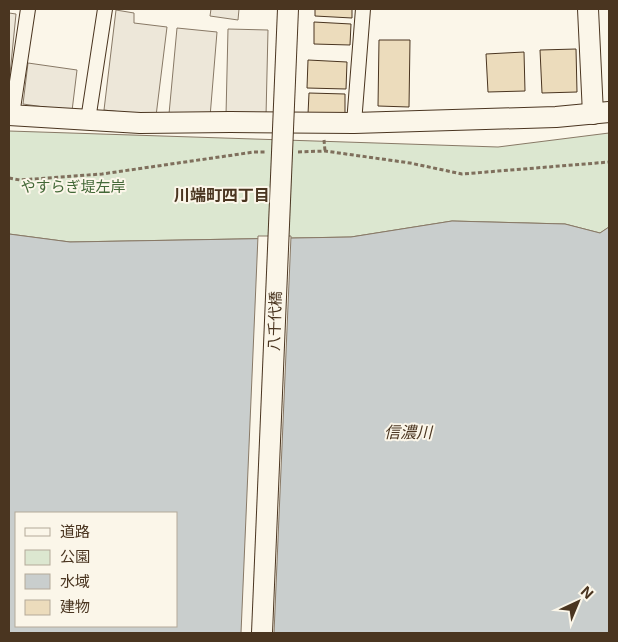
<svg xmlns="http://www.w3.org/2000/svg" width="618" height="642" font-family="Inter,'Noto Sans JP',sans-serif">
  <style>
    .green { fill: #dce7d0; stroke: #887966 }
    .parking { fill: #ede7d9; stroke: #887966 }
    .water { fill: #c9cecd; stroke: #887966; fill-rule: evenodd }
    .pier { fill: #fbf6e9; stroke: #887966 }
    .building { fill: #ecdcbc; stroke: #4a3520 }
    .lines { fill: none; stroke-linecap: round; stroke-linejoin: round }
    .street-casing { stroke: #4a3520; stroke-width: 16 }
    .secondary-casing { stroke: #4a3520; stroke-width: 22 }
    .path { stroke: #7f6f5c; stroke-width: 3; stroke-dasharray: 4 2.5; stroke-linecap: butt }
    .street { stroke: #fbf6e9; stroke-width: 14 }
    .secondary { stroke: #fbf6e9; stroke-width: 20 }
    .secondary-bridge-casing { stroke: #4a3520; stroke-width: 22; stroke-linecap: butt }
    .secondary-bridge { stroke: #fbf6e9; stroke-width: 20 }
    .labels { text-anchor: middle; stroke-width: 4; stroke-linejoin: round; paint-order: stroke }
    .park-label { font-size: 15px; fill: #436837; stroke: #fbf6e9 }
    .street-label { font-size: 15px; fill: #4a3520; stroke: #fbf6e9 }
    .neighbourhood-label { font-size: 16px; font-weight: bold; fill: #4a3520; stroke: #fbf6e9 }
    .water-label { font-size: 16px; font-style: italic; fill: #4a3520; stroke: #fbf6e9 }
  </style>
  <rect width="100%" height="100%" fill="#fbf6e9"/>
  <polygon class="green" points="9,131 498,147 609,133 609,227 600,233 565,224 452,221 351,237 70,242 9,234"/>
  <g class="parking">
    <polygon points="211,9 239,9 238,20 210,16"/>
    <polygon points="116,10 134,13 134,23 167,27 156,116 104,110"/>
    <polygon points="9,13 16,14 10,74 9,74"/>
    <polygon points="177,28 217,32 210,117 169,114"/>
    <polygon points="228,29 268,30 266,116 226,115"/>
    <polygon points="28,63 77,70 72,111 23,104"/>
  </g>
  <path class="water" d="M 452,221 L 565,224 L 600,233 L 609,227 L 609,633 L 9,633 L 9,234 L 70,242 L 351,237 ZM 16,513 L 176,513 L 176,626 L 16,626 Z"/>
  <polygon class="pier" points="258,236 291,236 274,633 241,633"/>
  <g class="building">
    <polygon points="315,9 352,9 352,18 315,16"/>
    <polygon points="314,22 351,24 350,45 314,44"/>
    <polygon points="379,40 410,40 409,107 378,106"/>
    <polygon points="576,49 577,92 542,93 540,50"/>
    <polygon points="524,52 525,91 488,92 486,54"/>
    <polygon points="308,60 347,62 346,89 307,88"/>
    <polygon points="309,93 345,94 345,115 308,114"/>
  </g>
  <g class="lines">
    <defs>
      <g id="street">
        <polyline points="12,115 28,9"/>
        <polyline points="88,120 105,9"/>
        <polyline points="354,123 363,9"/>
      </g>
      <g id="secondary">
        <polyline points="588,9 593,114"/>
        <polyline points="9,115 140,123 230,122 354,123 556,117 609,112"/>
      </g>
    </defs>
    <use href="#street" class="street-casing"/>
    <use href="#secondary" class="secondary-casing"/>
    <g class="path">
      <polyline points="324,140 325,151"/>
      <polyline points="298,152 325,151 410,163 462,174 609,162"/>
      <polyline points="9,178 20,180 102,174 254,152 266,152"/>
    </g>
    <use href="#street" class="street"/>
    <use href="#secondary" class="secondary"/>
    <defs>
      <polyline id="secondary-bridge" points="262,633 288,9"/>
    </defs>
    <use href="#secondary-bridge" class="secondary-bridge-casing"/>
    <use href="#secondary-bridge" class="secondary-bridge"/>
  </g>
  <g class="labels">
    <g class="park-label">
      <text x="73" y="192">やすらぎ堤左岸</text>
    </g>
    <g class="street-label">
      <text transform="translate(275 321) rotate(-88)" y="5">八千代橋</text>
    </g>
    <g class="neighbourhood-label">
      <text x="222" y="201">川端町四丁目</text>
    </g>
    <g class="water-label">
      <text x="408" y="438">信濃川</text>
    </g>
  </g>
  <rect width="618" height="642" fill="none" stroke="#4a3520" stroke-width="20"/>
  <rect x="15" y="512" width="162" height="115" fill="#fbf6e9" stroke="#b4a999"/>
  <rect x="25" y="528" width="25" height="8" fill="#fbf6e9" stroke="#b4a999"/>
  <text x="60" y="537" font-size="15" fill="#4a3520">道路</text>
  <rect x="25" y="550" width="25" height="15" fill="#dce7d0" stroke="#b4a999"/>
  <text x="60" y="562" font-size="15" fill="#4a3520">公園</text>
  <rect x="25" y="574" width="25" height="15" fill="#c9cecd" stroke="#b4a999"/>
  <text x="60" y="587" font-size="15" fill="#4a3520">水域</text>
  <rect x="25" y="600" width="25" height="15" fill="#ecdcbc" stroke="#b4a999"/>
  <text x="60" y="612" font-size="15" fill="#4a3520">建物</text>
  <g transform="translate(578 602) rotate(44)" stroke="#fbf6e9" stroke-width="4" paint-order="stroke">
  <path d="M0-4L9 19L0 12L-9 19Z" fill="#4a3520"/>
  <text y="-8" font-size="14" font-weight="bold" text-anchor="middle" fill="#4a3520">N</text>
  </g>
</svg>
